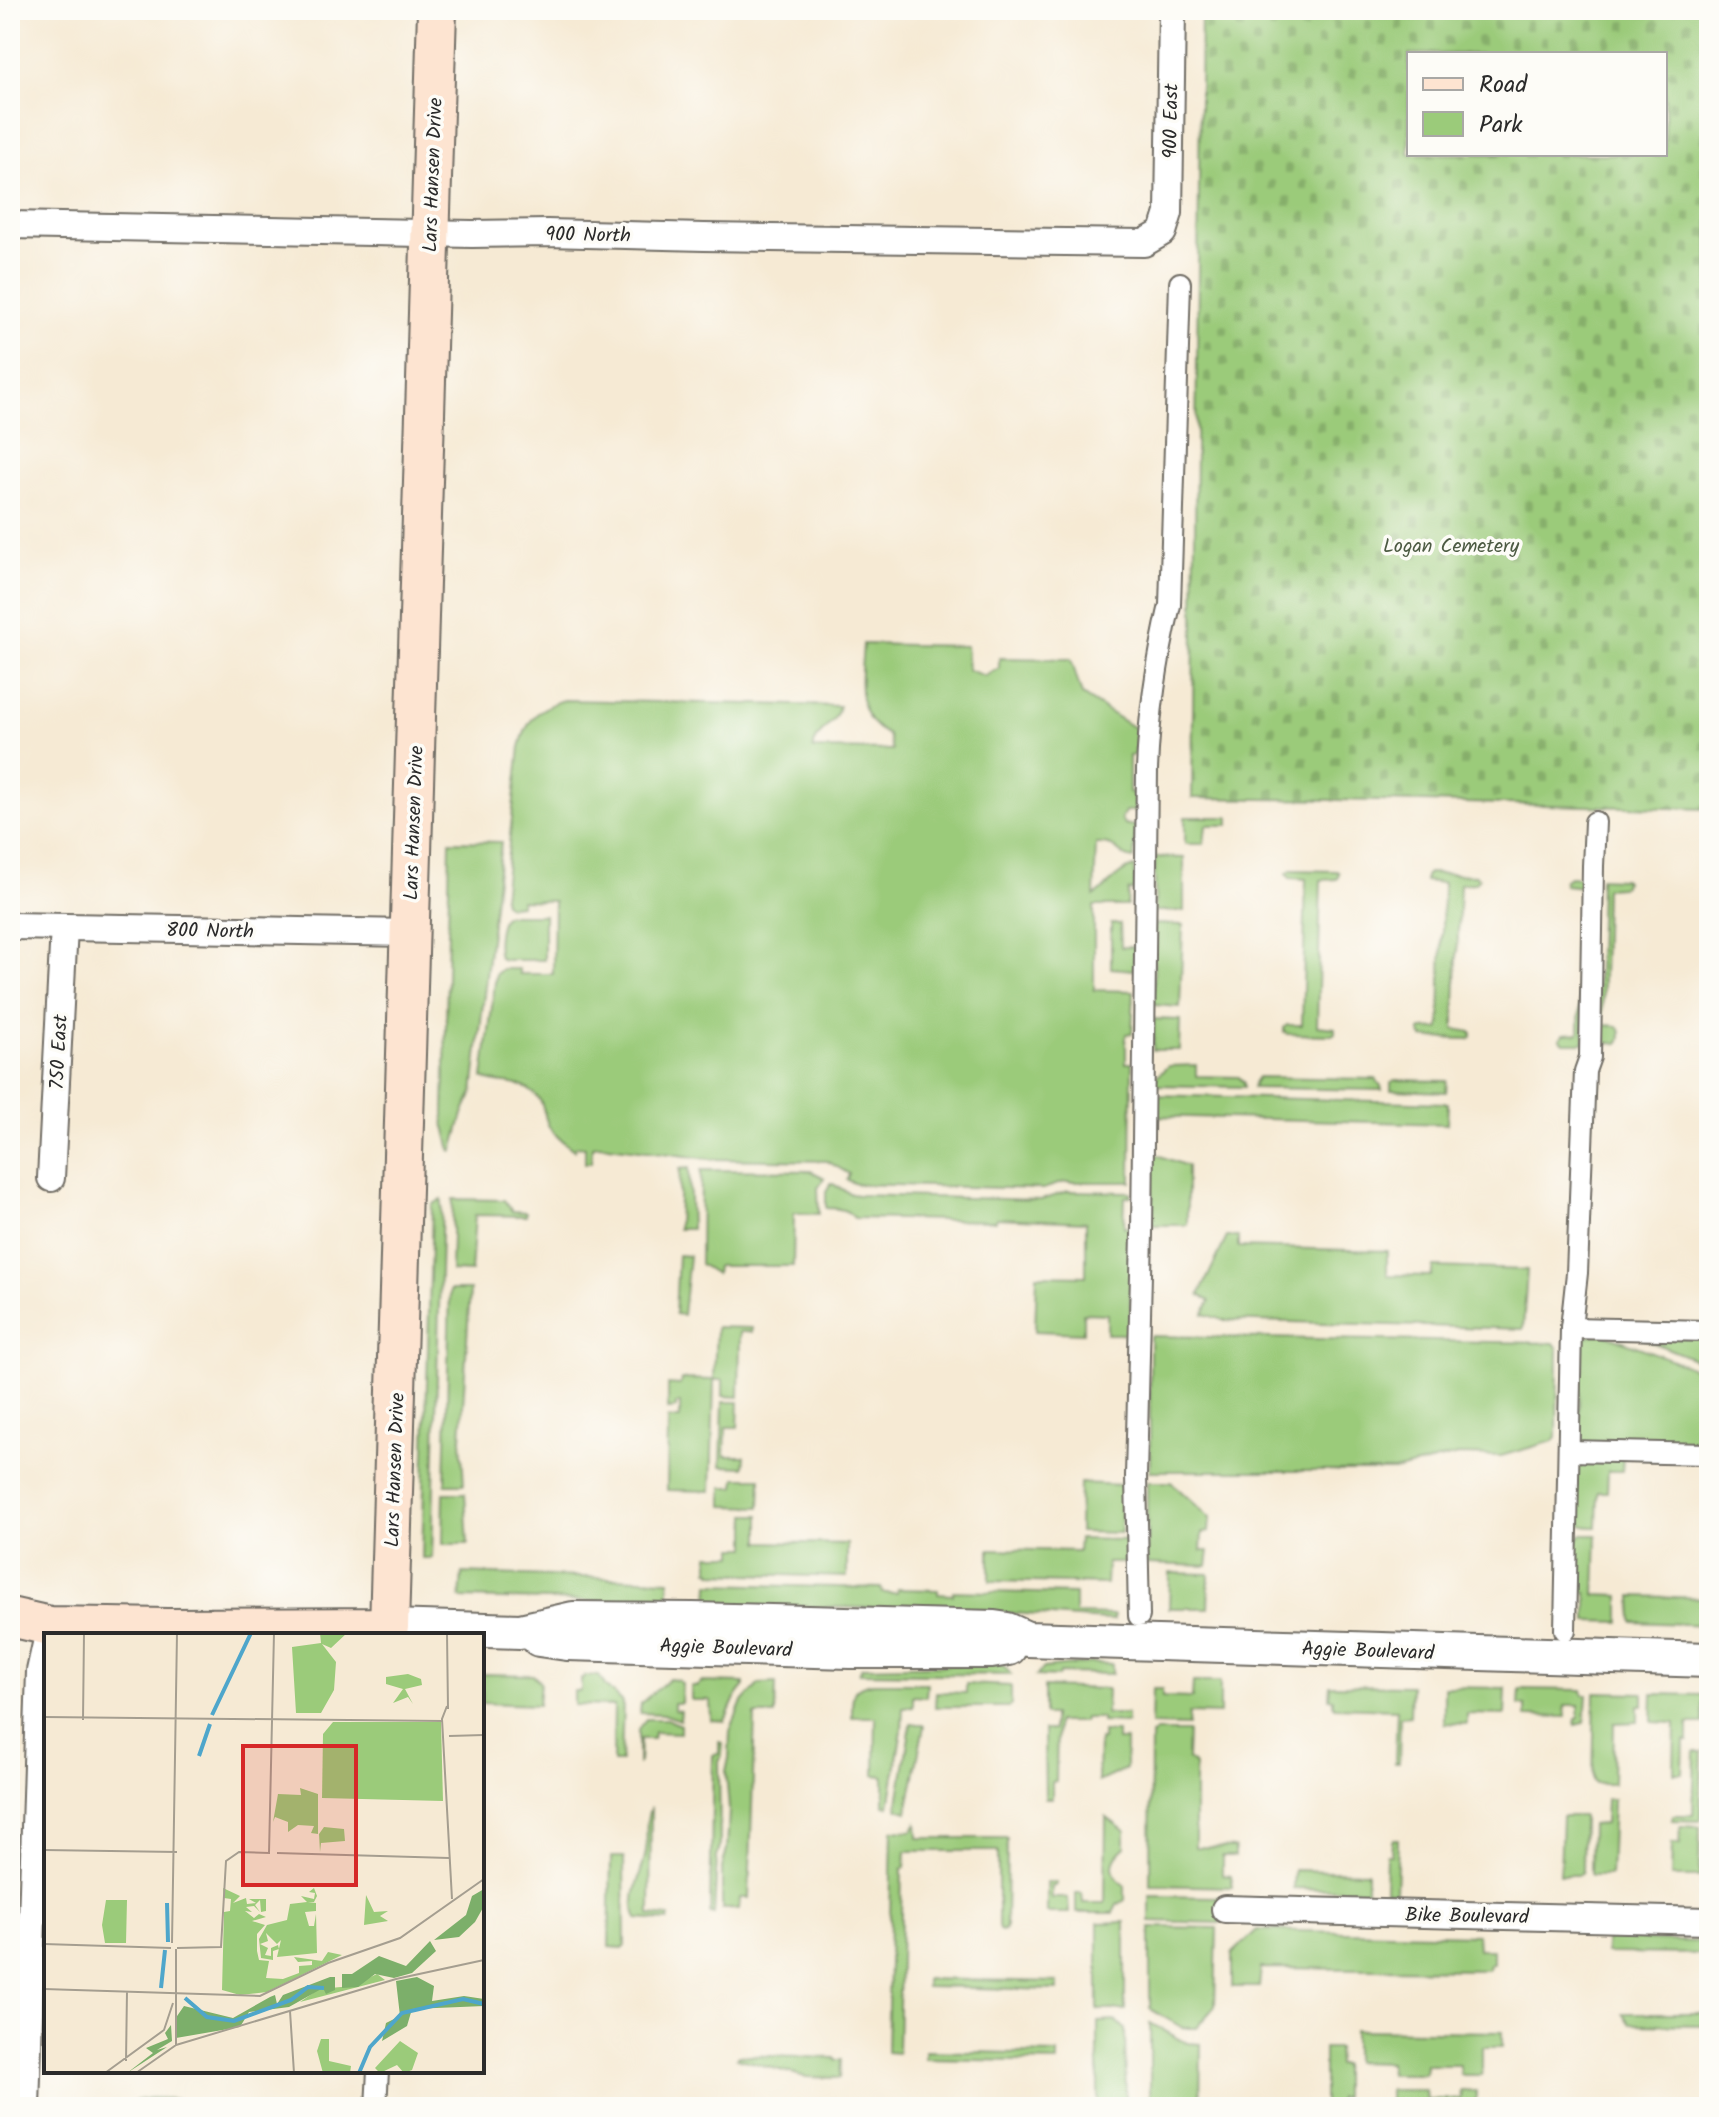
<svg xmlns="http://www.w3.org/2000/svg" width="1719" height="2117" font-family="Kalam,sans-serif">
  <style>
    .green { fill: #9bcb7a; stroke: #637b52; stroke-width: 2 }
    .cemetery { fill: url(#cemetery-stones); stroke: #637b52; stroke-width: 2; fill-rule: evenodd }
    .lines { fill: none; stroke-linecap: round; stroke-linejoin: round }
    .pedestrian-casing { stroke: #726e66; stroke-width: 24 }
    .minor-casing { stroke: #726e66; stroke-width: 30 }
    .tertiary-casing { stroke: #726e66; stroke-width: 38 }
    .secondary-casing { stroke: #726e66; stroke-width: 42 }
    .pedestrian { stroke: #fff; stroke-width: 20 }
    .minor { stroke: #fff; stroke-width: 26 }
    .tertiary { stroke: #fff; stroke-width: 34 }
    .secondary { stroke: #fde4d1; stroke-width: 38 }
    .labels { text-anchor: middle; stroke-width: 7; stroke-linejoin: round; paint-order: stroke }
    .street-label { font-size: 20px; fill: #2b2b2b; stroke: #fdfcf7 }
    .park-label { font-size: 20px; fill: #4d5b43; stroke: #fdfcf7 }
    .inset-river { fill: none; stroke: #4ea6cb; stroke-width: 4 }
    .inset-road { fill: none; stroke: #a59e90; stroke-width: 2 }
    .view { fill: #d62828; fill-opacity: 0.15; stroke: #d62828; stroke-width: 4 }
    .inset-edge { fill: none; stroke: #2b2b2b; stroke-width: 4 }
  </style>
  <defs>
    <pattern id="cemetery-stones" width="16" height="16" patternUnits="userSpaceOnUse" patternTransform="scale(2)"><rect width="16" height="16" fill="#9bcb7a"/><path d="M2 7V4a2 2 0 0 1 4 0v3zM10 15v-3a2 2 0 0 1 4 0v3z" fill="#86ae6a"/></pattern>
  </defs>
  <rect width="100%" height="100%" fill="#fdfcf7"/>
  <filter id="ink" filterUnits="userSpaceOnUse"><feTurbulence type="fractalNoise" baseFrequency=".0125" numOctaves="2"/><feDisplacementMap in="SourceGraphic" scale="16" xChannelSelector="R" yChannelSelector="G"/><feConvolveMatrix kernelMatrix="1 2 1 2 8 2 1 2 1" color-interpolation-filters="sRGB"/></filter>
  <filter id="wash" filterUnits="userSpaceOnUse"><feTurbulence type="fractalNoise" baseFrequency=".006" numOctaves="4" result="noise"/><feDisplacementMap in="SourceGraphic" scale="32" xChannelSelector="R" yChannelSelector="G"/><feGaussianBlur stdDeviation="1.8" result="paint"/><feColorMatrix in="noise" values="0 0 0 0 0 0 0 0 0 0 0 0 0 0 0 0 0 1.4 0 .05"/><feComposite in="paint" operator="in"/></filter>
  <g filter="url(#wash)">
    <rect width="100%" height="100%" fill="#f6ead4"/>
    <g class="green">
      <path d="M 863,644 L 966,646 L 968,670 L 985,676 L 999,668 L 999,658 L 1071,659 L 1082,695 L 1136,729 L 1135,755 L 1129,756 L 1129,792 L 1135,793 L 1135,811 L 1126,811 L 1121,819 L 1124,824 L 1135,826 L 1134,859 C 1116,857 1122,843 1096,844 L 1094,896 C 1109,888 1117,870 1135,867 L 1135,890 L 1128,891 L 1127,906 L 1094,906 L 1094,990 L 1134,991 L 1132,1033 L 1126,1034 L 1126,1063 L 1132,1063 L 1131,1182 L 1065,1182 L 1043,1189 L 856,1184 L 847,1180 L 849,1174 L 827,1161 L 709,1159 L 601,1145 L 592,1146 L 591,1163 L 585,1163 L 585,1147 L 575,1146 L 575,1151 C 566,1144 552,1134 548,1125 C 541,1107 546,1100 526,1088 C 513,1081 497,1085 483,1078 L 496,974 L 502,969 L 519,969 L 519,974 L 553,974 L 554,901 L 521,900 L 520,905 L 509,906 L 504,903 L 503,897 L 520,747 C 526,721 538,707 564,700 L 839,706 C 836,725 815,731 813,749 L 892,750 L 888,735 C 852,716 861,678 863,644 Z"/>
      <polygon points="1185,817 1229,817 1229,825 1206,825 1204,844 1185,844"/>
      <polygon points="450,841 501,842 473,1093 463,1114 453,1151 451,1150 444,1123 444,1113"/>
      <polygon points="1155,857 1184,858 1184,911 1155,911"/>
      <polygon points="1291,870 1337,871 1339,873 1337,879 1321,880 1317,1026 1335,1028 1335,1033 1332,1035 1287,1034 1284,1032 1284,1028 1287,1025 1302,1025 1306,879 1290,878 1287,873"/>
      <polygon points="1428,873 1476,875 1479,879 1475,883 1460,884 1454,1029 1472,1032 1472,1037 1469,1039 1424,1038 1421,1035 1421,1031 1424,1029 1440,1029 1443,883 1425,881 1425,876"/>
      <polygon points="1569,877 1588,878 1584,1043 1564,1043 1560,1039 1564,1034 1579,1033 1582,887 1565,885 1564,881"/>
      <path d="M 1600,878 L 1623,879 L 1625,881 L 1624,885 L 1621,887 L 1605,888 L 1602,1025 L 1618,1026 C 1622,1031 1622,1039 1618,1043 L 1596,1044 Z"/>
      <path d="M 505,915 L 544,915 L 544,960 L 504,960 L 499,958 C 496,947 497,924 505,915 Z"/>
      <polygon points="1111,924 1120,924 1121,947 1134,947 1134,970 1111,968"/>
      <polygon points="1154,924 1183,925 1180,1007 1154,1005"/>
      <polygon points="1154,1019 1180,1020 1179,1050 1153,1050"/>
      <polygon points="1196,1065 1196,1076 1239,1077 1244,1083 1244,1087 1153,1085 1153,1080 1168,1066"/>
      <polygon points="1258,1077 1376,1079 1381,1086 1382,1090 1253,1088 1254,1083"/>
      <polygon points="1395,1080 1447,1081 1446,1092 1391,1090 1391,1083"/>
      <polygon points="1153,1095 1448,1103 1447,1124 1152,1116"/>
      <polygon points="1152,1153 1187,1166 1187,1225 1151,1225"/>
      <polygon points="689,1168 691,1229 678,1229 680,1169"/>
      <polygon points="701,1170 811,1171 825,1178 818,1188 819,1214 794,1213 793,1266 717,1266 716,1274 700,1264"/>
      <path d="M 831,1183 L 851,1194 L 858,1195 L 1041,1200 L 1068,1191 L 1131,1192 L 1131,1196 L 1125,1197 L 1124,1227 L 1131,1227 L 1130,1334 L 1107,1334 L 1107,1314 L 1083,1313 L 1083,1333 L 1035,1331 L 1037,1275 L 1086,1276 L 1086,1222 L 996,1218 L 996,1221 L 854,1218 C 847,1208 837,1209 826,1208 L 826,1191 Z"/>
      <polygon points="442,1199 432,1558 422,1558 432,1205"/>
      <polygon points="453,1199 504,1200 512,1211 526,1212 526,1216 475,1215 471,1272 451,1271"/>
      <polygon points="1227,1237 1238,1237 1238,1247 1387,1251 1387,1275 1431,1276 1433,1267 1527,1270 1523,1329 1223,1320 1204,1314 1210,1301 1199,1295"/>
      <polygon points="678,1255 689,1256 683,1315 675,1314"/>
      <polygon points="450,1290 470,1290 461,1439 464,1484 445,1484"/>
      <polygon points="716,1327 752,1328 752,1332 740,1332 739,1397 723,1396 723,1380 714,1380 711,1491 667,1490 668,1419 680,1419 680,1404 676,1404 676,1408 668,1409 668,1384 680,1385 681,1379 714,1380"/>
      <path d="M 1602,1333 L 1709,1374 L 1709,1449 L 1662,1446 L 1658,1439 C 1653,1436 1647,1438 1645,1443 L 1582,1444 L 1578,1437 L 1581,1340 L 1582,1337 Z"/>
      <polygon points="1709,1335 1709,1365 1644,1339"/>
      <polygon points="1150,1336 1554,1343 1558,1349 1557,1437 1553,1441 1501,1456 1458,1455 1394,1471 1150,1471"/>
      <polygon points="723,1402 739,1402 738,1427 726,1427 725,1456 745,1456 744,1467 721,1466"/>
      <path d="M 1623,1457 L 1622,1471 L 1608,1471 L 1607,1492 L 1598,1492 L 1597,1527 C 1587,1527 1581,1527 1575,1519 L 1577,1461 Z"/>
      <polygon points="736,1478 761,1478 760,1507 723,1506 723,1487 735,1487"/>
      <polygon points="1147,1482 1171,1482 1210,1518 1209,1532 1202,1533 1201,1551 1209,1551 1207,1566 1147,1564"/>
      <polygon points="1080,1483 1122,1485 1121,1533 1079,1532"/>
      <polygon points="444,1493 465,1493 468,1544 443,1544"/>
      <polygon points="747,1515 760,1515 760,1542 847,1544 847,1577 712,1573 712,1570 709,1570 709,1555 734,1555 734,1548 747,1548"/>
      <polygon points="1581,1535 1597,1535 1595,1595 1620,1596 1620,1622 1587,1621 1587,1594 1573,1572 1575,1541"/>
      <polygon points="1079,1539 1127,1540 1127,1563 1107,1563 1106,1584 990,1581 990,1549 1078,1551"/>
      <polygon points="462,1573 669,1580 669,1603 460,1598"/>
      <polygon points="1170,1573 1209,1574 1208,1608 1169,1608"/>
      <path d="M 709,1584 L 881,1588 L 882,1593 L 897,1593 L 898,1589 L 938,1590 L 938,1594 L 953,1595 L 953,1591 L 1075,1594 L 1075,1614 L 1114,1615 L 1114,1620 C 1072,1619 1030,1613 988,1612 L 988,1610 L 708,1605 Z"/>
      <polygon points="1632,1596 1709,1598 1709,1625 1633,1622"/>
      <polygon points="1090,1663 1112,1664 1112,1674 1059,1673 1058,1677 1036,1676 1044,1668"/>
      <polygon points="1000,1664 1005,1667 1011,1675 859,1673 862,1667"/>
      <polygon points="482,1674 533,1675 540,1682 538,1705 482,1703"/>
      <polygon points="584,1676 599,1676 606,1687 623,1702 621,1762 613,1762 614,1706 574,1705 574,1691 581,1691 581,1679 584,1679"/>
      <polygon points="669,1679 678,1680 682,1684 681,1703 674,1703 674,1710 681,1711 680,1720 663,1714 640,1713 641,1703"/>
      <polygon points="701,1682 744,1683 744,1687 735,1698 725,1721 711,1720 710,1700 691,1700 691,1686 698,1686"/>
      <polygon points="1193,1682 1220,1682 1220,1714 1189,1713 1188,1726 1151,1725 1152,1689 1162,1689 1162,1697 1192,1698"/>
      <polygon points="776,1683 775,1715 755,1715 749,1898 740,1898 739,1909 722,1909 722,1868 727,1849 729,1809 726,1772 729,1758 730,1731 741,1704 759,1684"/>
      <path d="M 872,1683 L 927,1683 L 926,1697 L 913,1696 L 913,1706 L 903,1707 L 902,1730 L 889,1806 L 884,1805 L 884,1776 L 875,1775 L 876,1717 L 852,1717 C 852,1696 850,1687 872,1683 Z"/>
      <polygon points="966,1684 1011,1686 1011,1705 1008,1707 935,1707 936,1692 966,1693"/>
      <polygon points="1330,1685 1411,1686 1410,1716 1400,1717 1399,1763 1395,1763 1397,1709 1335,1707 1333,1704 1333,1699 1329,1698"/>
      <polygon points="1044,1687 1107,1689 1106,1714 1127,1714 1127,1723 1102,1722 1102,1718 1084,1718 1083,1722 1057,1722 1056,1781 1052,1782 1052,1798 1045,1798 1044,1730 1053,1730 1053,1715 1044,1715"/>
      <polygon points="1444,1687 1506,1688 1505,1715 1467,1714 1467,1724 1444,1723"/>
      <polygon points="1520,1689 1582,1690 1583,1695 1587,1695 1585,1723 1575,1725 1576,1719 1579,1718 1579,1705 1565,1705 1566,1717 1526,1716 1526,1706 1519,1705"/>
      <polygon points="1595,1692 1643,1693 1643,1705 1638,1705 1638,1722 1614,1723 1613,1784 1595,1784 1593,1781"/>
      <polygon points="1653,1694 1703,1695 1703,1724 1688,1724 1688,1741 1684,1741 1683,1773 1674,1773 1675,1723 1652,1722"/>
      <polygon points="646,1719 667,1719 680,1725 680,1733 654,1732 653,1739 640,1739 639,1762 638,1763 638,1729"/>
      <polygon points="911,1724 923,1724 924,1726 907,1812 897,1809"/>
      <polygon points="1102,1732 1117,1732 1117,1740 1126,1740 1126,1769 1098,1782 1099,1740 1102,1740"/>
      <polygon points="1155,1732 1188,1732 1187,1759 1195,1765 1195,1847 1235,1848 1235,1856 1222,1856 1222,1875 1231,1876 1233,1887 1150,1885 1151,1735 1154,1734"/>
      <polygon points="719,1742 723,1743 722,1755 719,1762 720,1846 717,1857 714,1914 710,1913 713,1755 719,1754"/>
      <polygon points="1695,1752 1702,1752 1700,1821 1672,1820 1673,1815 1693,1815"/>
      <polygon points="1606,1799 1613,1799 1610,1875 1592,1875 1590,1874 1591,1825 1605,1824"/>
      <path d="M 651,1807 L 650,1915 L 669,1917 L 668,1921 L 637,1919 C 627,1898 643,1873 646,1851 C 648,1836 644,1821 651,1807 Z"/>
      <polygon points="1562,1816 1583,1816 1582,1871 1579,1875 1560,1875"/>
      <path d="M 1106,1817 L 1125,1831 L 1125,1847 C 1109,1860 1109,1873 1125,1886 L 1125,1900 L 1117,1905 L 1113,1913 L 1076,1913 L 1076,1893 L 1082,1893 L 1083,1903 L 1105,1903 Z"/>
      <polygon points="917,1823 918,1838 1007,1838 1006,1927 1003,1931 999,1930 998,1926 998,1851 906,1851 905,1868 902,1869 898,2053 887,2052 892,1830 912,1831"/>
      <polygon points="1681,1826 1700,1827 1699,1877 1671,1877 1672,1843 1680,1844"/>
      <polygon points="1394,1839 1398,1839 1396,1891 1385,1891 1386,1855 1391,1855 1392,1841"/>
      <polygon points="611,1857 624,1857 625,1946 623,1948 609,1947"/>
      <polygon points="1294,1870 1367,1872 1367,1890 1293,1888"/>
      <polygon points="1047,1882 1056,1882 1056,1886 1052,1886 1052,1898 1068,1898 1069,1913 1047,1913"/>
      <polygon points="1150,1896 1220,1897 1220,1923 1150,1921"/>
      <polygon points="1125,1922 1125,2010 1098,2010 1098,1923"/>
      <polygon points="1150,1927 1217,1928 1215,2006 1196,2028 1183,2028 1150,2009"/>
      <polygon points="1257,1930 1477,1935 1478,1949 1493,1949 1493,1964 1489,1964 1488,1970 1261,1968 1259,1987 1232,1987 1232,1954"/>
      <polygon points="1606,1939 1709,1942 1709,1954 1606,1953"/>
      <polygon points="926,1979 1058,1982 1058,1990 926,1987"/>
      <polygon points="1623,2013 1709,2013 1709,2025 1630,2024"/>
      <polygon points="1117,2021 1125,2029 1126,2107 1098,2107 1098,2022"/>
      <polygon points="1150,2023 1187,2043 1201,2044 1200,2107 1150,2107"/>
      <polygon points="1354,2030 1502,2032 1502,2047 1482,2047 1482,2075 1460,2075 1459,2065 1426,2065 1425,2074 1390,2074 1389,2063 1354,2062"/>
      <polygon points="1324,2048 1337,2048 1338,2065 1343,2065 1343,2098 1338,2098 1337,2107 1324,2107"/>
      <polygon points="925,2051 1057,2054 1057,2062 925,2059"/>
      <polygon points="739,2055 834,2058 835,2060 841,2060 840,2078 805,2077 737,2058"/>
      <polygon points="1389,2090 1425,2090 1426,2099 1460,2099 1461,2091 1476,2091 1476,2107 1354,2107 1389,2106"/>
      <polygon points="151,2098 175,2099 191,2107 122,2107 138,2100"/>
    </g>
    <path class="cemetery" d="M 1201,10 L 1709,10 L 1709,809 L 1337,800 L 1192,798 ZM 1409,54 L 1665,54 L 1665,154 L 1409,154 Z"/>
  </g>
  <g filter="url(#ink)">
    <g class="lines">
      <defs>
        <g id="pedestrian">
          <polyline points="1571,1328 1709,1331"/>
          <polyline points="1569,1451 1709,1454"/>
          <path d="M 1139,1616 L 1136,1476 L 1142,1234 L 1147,770 C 1149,714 1157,660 1170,605 L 1180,283"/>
          <polyline points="1565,1630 1571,1328 1577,1273 1585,1071 1590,1057 1593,866 1595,822"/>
          <polyline points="376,2107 378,2071"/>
        </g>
        <g id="minor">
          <polyline points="10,225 472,234 547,233 704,237 1144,243 1163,232 1169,213 1172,10"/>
          <polyline points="10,926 410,933"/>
          <polyline points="51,1178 64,927"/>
          <polyline points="1225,1909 1709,1921"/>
          <polyline points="26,2107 40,1671 46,1644"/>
        </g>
        <g id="tertiary">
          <polyline points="389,1627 520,1631 573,1619 693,1620 994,1628 1007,1630 1027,1639 1709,1660"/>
          <polyline points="539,1639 567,1643 850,1651 991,1651 1009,1648"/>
        </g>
        <polyline id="secondary" points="10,1617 50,1626 167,1628 389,1627 437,10"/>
      </defs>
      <use href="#pedestrian" class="pedestrian-casing"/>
      <use href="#minor" class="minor-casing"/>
      <use href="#tertiary" class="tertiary-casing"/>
      <use href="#secondary" class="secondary-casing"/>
      <use href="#pedestrian" class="pedestrian"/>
      <use href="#minor" class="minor"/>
      <use href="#tertiary" class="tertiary"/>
      <use href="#secondary" class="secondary"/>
    </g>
  </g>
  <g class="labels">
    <g class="street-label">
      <text transform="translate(1170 121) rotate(-89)" y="7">900 East</text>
      <text transform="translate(432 175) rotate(-88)" y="7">Lars Hansen Drive</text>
      <text transform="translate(588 234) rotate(1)" y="7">900 North</text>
      <text transform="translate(413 823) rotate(-88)" y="7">Lars Hansen Drive</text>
      <text transform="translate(210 930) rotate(1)" y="7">800 North</text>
      <text transform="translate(58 1052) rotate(-87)" y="7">750 East</text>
      <text transform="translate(394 1470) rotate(-88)" y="7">Lars Hansen Drive</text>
      <text transform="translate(726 1647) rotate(2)" y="7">Aggie Boulevard</text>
      <text transform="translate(1368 1650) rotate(2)" y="7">Aggie Boulevard</text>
      <text transform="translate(1467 1915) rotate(1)" y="7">Bike Boulevard</text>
    </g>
    <g class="park-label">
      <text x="1451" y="552">Logan Cemetery</text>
    </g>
  </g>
  <g transform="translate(44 1633)">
    <rect width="440" height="440" fill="#f6ead4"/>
    <path d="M 276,0 L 303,0 L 287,15 L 278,11 L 292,29 L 290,57 L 277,80 L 252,80 L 248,14 L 277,10 ZM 364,41 L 377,46 L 378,52 L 361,56 L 369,71 L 364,64 L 349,70 L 359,56 L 342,51 L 342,44 ZM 256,155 L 274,161 L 274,201 L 267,200 L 270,193 L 254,192 L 244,199 L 244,189 L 231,184 L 229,189 L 234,161 L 257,162 ZM 280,194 L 300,196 L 301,208 L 277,210 L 276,219 L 275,201 ZM 179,255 L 196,263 L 189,270 L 202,265 L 203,271 L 212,270 L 205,266 L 222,266 L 222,278 L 217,279 L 216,267 L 211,272 L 216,279 L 210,273 L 202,274 L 208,279 L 201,278 L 210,285 L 215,281 L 222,284 L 208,288 L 221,292 L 213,301 L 213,318 L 215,327 L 225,328 L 222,345 L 239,346 L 255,340 L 255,333 L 268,332 L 268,328 L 254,329 L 250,324 L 278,328 L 284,319 L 298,322 L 223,359 L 196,362 L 178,357 L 180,279 L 186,278 L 187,266 L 180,265 ZM 270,255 L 273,263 L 270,269 L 264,269 L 272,270 L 272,278 L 261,279 L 265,293 L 270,293 L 272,281 L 273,320 L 233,324 L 237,307 L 233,311 L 222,300 L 224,308 L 216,311 L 224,315 L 221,322 L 227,323 L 227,315 L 234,312 L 235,316 L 229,318 L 229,327 L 217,325 L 215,306 L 223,292 L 243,287 L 246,271 L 263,269 L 257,263 L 270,266 L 271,260 L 265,259 ZM 322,262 L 330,279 L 344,278 L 336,283 L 344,288 L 320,292 ZM 62,267 L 83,267 L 82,310 L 61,310 L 58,292 ZM 333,341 L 341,347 L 256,369 L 275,356 L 308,353 ZM 277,406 L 285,406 L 285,428 L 307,433 L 306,440 L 279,440 L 273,418 ZM 356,408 L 374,420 L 368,437 L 360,440 L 353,432 L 336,440 L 331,435 Z" fill="#9bcb7a"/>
    <path d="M 440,256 L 440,273 L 431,289 L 415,304 L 390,307 L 422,282 L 428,263 ZM 386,308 L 392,318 L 368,340 L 350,345 L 331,341 L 314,354 L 298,355 L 298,341 L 308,341 L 335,323 L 362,333 ZM 286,344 L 291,344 L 291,357 L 282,361 L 279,355 L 245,374 L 205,379 L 196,394 L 132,405 L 131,386 L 140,373 L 189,385 L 226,364 L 231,362 L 233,371 L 239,362 ZM 373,344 L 390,353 L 388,368 L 420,363 L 440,366 L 440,373 L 368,376 L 363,393 L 338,408 L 342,390 L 356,383 L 352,348 ZM 127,392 L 128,408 L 113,417 L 123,414 L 83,440 L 109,420 L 102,415 L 124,406 L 121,400 Z" fill="#7caf6a"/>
    <path d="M 289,89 L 397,89 L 399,168 L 278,165 L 279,101 Z" fill="#9bcb7a"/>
    <path class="inset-river" d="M 168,82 L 207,0M 155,123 L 166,91M 123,270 L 124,309M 117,355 L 121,317M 141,365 L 163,384 L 190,388 L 247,367 L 264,354 L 280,355M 315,440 L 326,414 L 358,380 L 419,366 L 440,371"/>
    <path class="inset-road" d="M 403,0 L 404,76M 403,73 L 398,86 L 408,266M 0,84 L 399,88M 39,87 L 40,0M 405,103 L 440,102M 0,217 L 133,219M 233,220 L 405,225M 128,310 L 133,0M 0,311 L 127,315M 133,315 L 177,314 L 182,228 L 195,219 L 225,220 L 230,0M 0,356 L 216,363 L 284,330 L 356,305 L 440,246M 246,378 L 250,440M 132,412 L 352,346 L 440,327M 82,428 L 83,358M 61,440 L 120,397 L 129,370M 92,440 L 132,412 L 132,316"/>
    <path class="view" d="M 199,113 L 312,113 L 312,252 L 199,252 Z"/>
    <rect width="440" height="440" class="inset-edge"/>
  </g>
  <rect width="1719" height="2117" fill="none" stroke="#fdfcf7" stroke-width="40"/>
  <rect x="1407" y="52" width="260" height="104" fill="#fdfcf7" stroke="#a9a8a5" stroke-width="2"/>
  <rect x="1423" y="78" width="40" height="12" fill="#fde4d1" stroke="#a9a8a5" stroke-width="2"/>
  <text x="1479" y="92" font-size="24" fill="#2b2b2b">Road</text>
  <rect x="1423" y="112" width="40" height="24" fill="#9bcb7a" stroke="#a9a8a5" stroke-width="2"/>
  <text x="1479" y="132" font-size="24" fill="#2b2b2b">Park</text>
</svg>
